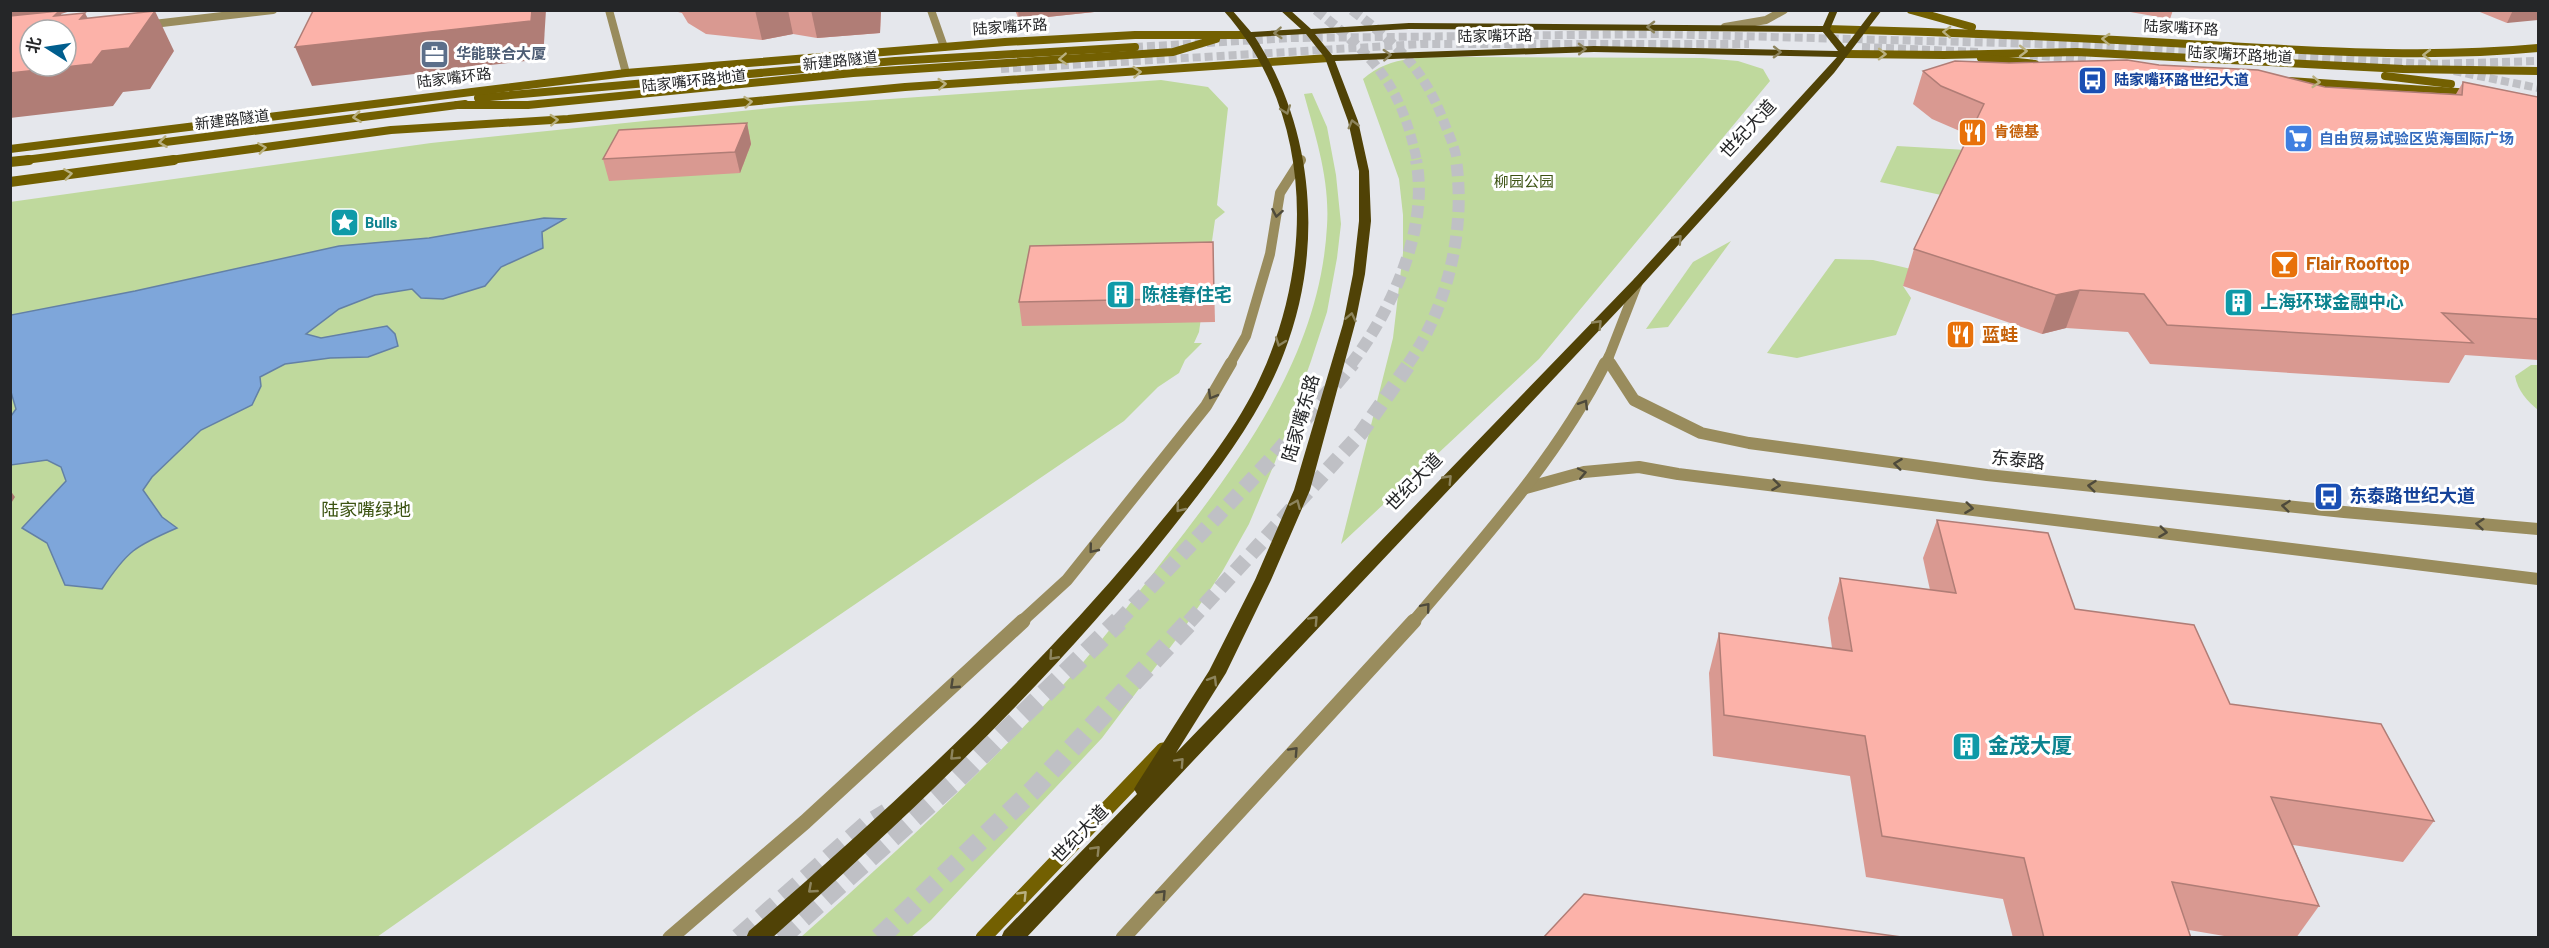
<svg xmlns="http://www.w3.org/2000/svg" width="2549" height="948" font-family="Barlow,'Noto Sans SC',sans-serif">
  <style>
    .green { fill: #bfd99d }
    .water { fill: #7ea6da; stroke: #6380a5; stroke-width: 1.5 }
    .lines { fill: none; stroke-linecap: round; stroke-linejoin: round }
    .secondary-tunnel { stroke: #bfc0c5; stroke-width: 8; stroke-dasharray: 8 4; stroke-linecap: butt }
    .primary-tunnel-far3 { stroke: #bfc0c5; stroke-width: 10; stroke-dasharray: 10 4.5; stroke-linecap: butt }
    .primary-tunnel-far2 { stroke: #bfc0c5; stroke-width: 12; stroke-dasharray: 12 6; stroke-linecap: butt }
    .primary-tunnel-far1 { stroke: #bfc0c5; stroke-width: 15; stroke-dasharray: 15 8; stroke-linecap: butt }
    .primary-tunnel { stroke: #bfc0c5; stroke-width: 20; stroke-dasharray: 20 10; stroke-linecap: butt }
    .minor { stroke: #998c5d; stroke-width: 8 }
    .tertiary-far2 { stroke: #998c5d; stroke-width: 10 }
    .tertiary-far1 { stroke: #998c5d; stroke-width: 12 }
    .tertiary { stroke: #998c5d; stroke-width: 15 }
    .secondary-far2 { stroke: #736001; stroke-width: 8 }
    .secondary-far1 { stroke: #736001; stroke-width: 10 }
    .secondary { stroke: #736001; stroke-width: 15 }
    .primary { fill: #504206; fill-rule: evenodd }
    .wall { fill: #d99991 }
    .shaded-wall { fill: #b07d76 }
    .building { fill: #fcb2a9; stroke: #b07d76; stroke-width: 1.5; fill-rule: evenodd }
    .oneway { stroke: #8d845d }
    .oneway2 { stroke: #b9b080 }
    .oneway3 { stroke: #4e4a3b }
    .labels { text-anchor: middle; stroke-width: 6; stroke-linejoin: round; paint-order: stroke }
    .far-street-label { font-size: 15px; fill: #252628; stroke: #fff }
    .far-service-label { font-size: 15px; font-weight: bold; fill: #4e5e75; stroke: #fff; text-anchor: start }
    .far-transit-label { font-size: 15px; font-weight: bold; fill: #164399; stroke: #fff; text-anchor: start }
    .far-food-label { font-size: 15px; font-weight: bold; fill: #c56008; stroke: #fff; text-anchor: start }
    .far-shop-label { font-size: 15px; font-weight: bold; fill: #366cbe; stroke: #fff; text-anchor: start }
    .far-park-label { font-size: 15px; fill: #3c5312; stroke: #fff }
    .far-culture-label { font-size: 15px; font-weight: bold; fill: #0d838f; stroke: #fff; text-anchor: start }
    .street-label { font-size: 18px; fill: #252628; stroke: #fff }
    .food-label { font-size: 18px; font-weight: bold; fill: #c56008; stroke: #fff; text-anchor: start }
    .culture-label { font-size: 18px; font-weight: bold; fill: #0d838f; stroke: #fff; text-anchor: start }
    .transit-label { font-size: 18px; font-weight: bold; fill: #164399; stroke: #fff; text-anchor: start }
    .park-label { font-size: 18px; fill: #3c5312; stroke: #fff }
    .near-culture-label { font-size: 21px; font-weight: bold; fill: #0d838f; stroke: #fff; text-anchor: start }
  </style>
  <rect width="100%" height="100%" fill="#e5e7ec"/>
  <g class="green">
    <path d="M 1461,57 L 1703,58 L 1738,61 L 1763,69 L 1770,81 L 1539,359 L 1341,544 L 1393,338 L 1403,253 L 1403,215 L 1399,179 L 1363,79 C 1391,54 1426,58 1461,57 Z"/>
    <polygon points="1161,80 1208,87 1228,108 1217,205 1225,212 1215,220 1199,332 1194,343 1202,343 1185,360 1179,373 1158,387 1124,421 694,714 377,937 11,937 10,202 431,143 790,106"/>
    <path d="M 1312,93 L 1327,127 L 1336,175 L 1341,224 L 1337,258 L 1327,312 L 1311,361 L 1275,462 L 1249,524 L 1222,572 L 1178,637 L 1102,738 L 931,920 L 911,937 L 801,937 C 895,853 989,767 1074,673 C 1107,635 1137,594 1168,554 C 1243,457 1320,354 1327,226 C 1330,180 1316,138 1304,94 Z"/>
    <polygon points="1897,146 1967,150 1946,196 1880,182"/>
    <polygon points="1731,241 1668,327 1646,329 1693,262"/>
    <polygon points="1835,259 1873,260 1911,269 1903,286 1911,298 1896,335 1797,358 1767,353"/>
    <path d="M 2531,365 L 2538,365 L 2538,410 C 2527,401 2518,391 2515,376 Z"/>
  </g>
  <path class="water" d="M 544,218 L 565,219 L 542,232 L 543,248 L 501,267 L 485,286 L 443,299 L 421,298 L 412,289 L 375,295 L 339,309 L 306,334 L 321,338 L 387,326 L 395,334 L 398,346 L 368,357 L 330,358 L 285,364 L 260,377 L 261,386 L 252,405 L 201,430 L 152,477 L 143,490 L 162,517 L 177,528 C 135,546 127,551 102,589 L 65,585 L 47,543 L 22,528 L 66,481 L 61,467 L 47,460 L 11,465 L 11,416 L 16,409 L 11,392 L 11,315 L 135,291 L 339,246 L 429,238 Z"/>
  <g class="lines">
    <g class="secondary-tunnel">
      <polyline points="1135,47 1293,38 1659,34 2080,45 2429,64 2538,61"/>
      <polyline points="1862,47 1980,52"/>
      <polyline points="2030,55 2090,60"/>
      <polyline points="1001,69 1422,44 1749,44"/>
      <polyline points="2454,71 2538,88"/>
    </g>
    <g class="primary-tunnel-far3">
      <path d="M 1316,10 C 1376,59 1400,83 1417,161"/>
      <path d="M 1352,10 C 1397,45 1423,67 1444,122 C 1449,135 1455,147 1457,161"/>
    </g>
    <g class="primary-tunnel-far2">
      <path d="M 1351,364 C 1391,312 1430,227 1416,160"/>
      <path d="M 1408,364 C 1448,307 1466,229 1456,160"/>
    </g>
    <g class="primary-tunnel-far1">
      <polyline points="1118,622 1273,457 1353,363"/>
      <polyline points="1189,622 1361,433 1410,363"/>
    </g>
    <g class="primary-tunnel">
      <polyline points="739,938 867,825 887,813"/>
      <polyline points="780,938 956,780 1119,621"/>
      <polyline points="879,938 1033,790 1190,621"/>
    </g>
    <g class="minor">
      <polyline points="609,10 626,73"/>
      <polyline points="931,10 944,47"/>
      <polyline points="145,25 273,10"/>
      <polyline points="1725,27 1766,20 1784,10"/>
    </g>
    <g class="tertiary-far2">
      <polyline points="1230,364 1246,336 1270,254 1280,193 1301,160"/>
      <polyline points="1605,364 1609,356"/>
      <polyline points="1611,364 1608,359 1638,282"/>
    </g>
    <g class="tertiary-far1">
      <polyline points="1610,363 1634,400 1701,433 1749,443 1987,475 2344,512 2538,529"/>
      <polyline points="1526,488 1584,472 1639,467 1678,474 2538,579"/>
      <polyline points="1021,622 1067,580 1206,406 1231,363"/>
      <path d="M 1413,622 C 1482,540 1556,460 1605,363"/>
    </g>
    <g class="tertiary">
      <polyline points="670,938 805,822 1023,621"/>
      <polyline points="1123,938 1414,621"/>
    </g>
    <g class="secondary-far2">
      <polyline points="1911,10 1972,27"/>
      <path d="M 1826,29 C 1947,32 2068,37 2189,44 C 2306,50 2421,59 2538,48"/>
      <polyline points="1845,54 1944,55 2077,52 2403,69 2538,71"/>
      <polyline points="1981,58 2035,64"/>
      <polyline points="2385,76 2451,84"/>
      <polyline points="2289,81 2472,93"/>
      <polyline points="478,98 895,61 1135,47"/>
      <polyline points="457,105 528,105 853,73 1173,52 1216,39"/>
      <polyline points="10,149 626,73 1005,42 1135,35 1247,35"/>
      <polyline points="17,161 465,104"/>
      <polyline points="163,161 391,130 568,119 905,87 1329,58"/>
    </g>
    <g class="secondary-far1">
      <polyline points="10,162 29,160"/>
      <polyline points="10,182 174,160"/>
    </g>
    <polyline class="secondary" points="983,938 1163,750"/>
    <path class="primary" d="M 1223,10 L 1232,10 L 1251,32 L 1301,29 L 1280,10 L 1290,10 L 1311,29 L 1409,23 L 1823,26 L 1830,10 L 1838,10 L 1830,29 L 1845,47 L 1873,10 L 1882,10 L 1834,73 L 1642,285 L 1026,938 L 1001,938 L 1004,931 L 1137,794 L 1134,789 L 1137,784 L 1209,671 L 1255,580 L 1294,490 L 1343,324 L 1353,274 L 1359,221 L 1359,171 L 1348,121 L 1325,58 L 1306,34 L 1255,37 C 1315,130 1324,250 1284,353 C 1259,419 1213,476 1170,531 C 1052,680 914,811 772,938 L 746,938 L 749,931 C 887,811 1022,687 1140,547 C 1183,494 1231,440 1260,378 C 1316,258 1312,109 1223,10 ZM 1409,29 L 1823,32 L 1838,51 L 1594,46 L 1332,55 L 1315,34 ZM 1594,52 L 1837,57 L 1634,279 L 1176,753 L 1226,673 L 1271,580 L 1310,490 L 1355,324 L 1365,274 L 1371,221 L 1369,171 L 1358,121 L 1335,61 Z"/>
  </g>
  <g class="wall">
    <polygon points="670,10 881,10 880,33 817,38 793,34 762,40 706,34 688,23 682,13"/>
    <polygon points="1015,10 1113,10 1019,20"/>
    <polygon points="2119,10 2173,10 2170,19"/>
    <polygon points="2475,10 2538,10 2507,23"/>
    <polygon points="2009,63 2159,65 2325,87 2456,94 2463,82 2538,97 2538,360 2465,355 2449,383 2150,364 2128,332 2066,328 2042,334 1903,286 1914,249 1969,135 1932,119 1913,104 1923,71"/>
    <polygon points="747,123 751,144 740,173 609,181 603,159"/>
    <polygon points="1213,242 1215,322 1022,326 1019,302"/>
    <polygon points="1937,520 2075,609 2230,704 2434,821 2403,862 2293,845 2319,906 2296,938 2236,938 2189,930 2191,938 2013,938 2003,899 1866,877 1850,776 1713,756 1709,673 1719,633 1832,648 1828,618 1840,578 1930,590 1923,558"/>
  </g>
  <g class="shaded-wall">
    <polygon points="10,10 74,10 61,14 80,51 10,25"/>
    <polygon points="532,10 546,10 543,59 312,86 295,47"/>
    <polygon points="755,10 788,10 793,34 762,40"/>
    <polygon points="811,10 881,10 880,33 817,38"/>
    <polygon points="1018,10 1113,10 1019,20"/>
    <polygon points="2513,10 2538,10 2538,20 2507,23"/>
    <polygon points="155,11 174,51 150,89 123,92 113,106 10,118 10,73 80,19 85,13 104,50"/>
    <polygon points="747,123 751,144 740,173 735,152"/>
    <polygon points="2080,290 2066,328 2042,334 2056,295"/>
    <polygon points="10,490 15,497 10,505"/>
  </g>
  <g class="building">
    <polygon points="317,10 532,10 531,21 295,47 313,11"/>
    <path d="M 59,11 L 54,16 L 85,13 L 80,19 L 155,11 L 129,48 L 102,51 L 92,64 L 10,73 L 10,16 ZM 30,30 L 66,30 L 66,66 L 30,66 Z"/>
    <polygon points="2127,60 2159,65 2258,70 2325,87 2462,95 2463,82 2538,97 2538,319 2442,313 2473,343 2167,325 2144,294 2080,290 2056,295 1914,249 1984,104 1941,86 1923,71 1955,61 2009,63"/>
    <polygon points="747,123 735,152 603,159 619,130"/>
    <polygon points="1213,242 1214,298 1019,302 1030,246"/>
    <polygon points="1937,520 2048,533 2075,609 2194,625 2230,704 2381,724 2434,821 2271,797 2319,906 2172,882 2191,938 2044,938 2024,858 1882,836 1865,736 1724,715 1719,633 1852,651 1840,578 1956,593"/>
    <polygon points="1584,894 1909,938 1543,938"/>
  </g>
  <defs><path id="oneway-chevron" d="M-2-3.5L2.5 0L-2 3.5" fill="none" stroke-width="1.6" stroke-linecap="round" stroke-linejoin="round" transform="scale(1.5)"/></defs>
  <g class="oneway">
    <use href="#oneway-chevron" transform="translate(1651 27) rotate(-179)"/>
    <use href="#oneway-chevron" transform="translate(1278 33) rotate(176)"/>
    <use href="#oneway-chevron" transform="translate(1582 49) rotate(-1)"/>
    <use href="#oneway-chevron" transform="translate(1777 52) rotate(1)"/>
    <use href="#oneway-chevron" transform="translate(1387 55) rotate(-3)"/>
    <use href="#oneway-chevron" transform="translate(1286 110) rotate(70)"/>
    <use href="#oneway-chevron" transform="translate(1353 124) rotate(-105)"/>
    <use href="#oneway-chevron" transform="translate(1678 239) rotate(-47)"/>
    <use href="#oneway-chevron" transform="translate(1351 317) rotate(-78)"/>
    <use href="#oneway-chevron" transform="translate(1598 324) rotate(-46)"/>
    <use href="#oneway-chevron" transform="translate(1280 342) rotate(110)"/>
    <use href="#oneway-chevron" transform="translate(1448 479) rotate(-46)"/>
    <use href="#oneway-chevron" transform="translate(1296 504) rotate(-67)"/>
    <use href="#oneway-chevron" transform="translate(1180 508) rotate(129)"/>
    <use href="#oneway-chevron" transform="translate(1314 620) rotate(-47)"/>
    <use href="#oneway-chevron" transform="translate(1053 656) rotate(132)"/>
    <use href="#oneway-chevron" transform="translate(1213 680) rotate(-59)"/>
    <use href="#oneway-chevron" transform="translate(954 756) rotate(136)"/>
    <use href="#oneway-chevron" transform="translate(1180 762) rotate(-47)"/>
    <use href="#oneway-chevron" transform="translate(1096 850) rotate(-46)"/>
    <use href="#oneway-chevron" transform="translate(812 889) rotate(139)"/>
  </g>
  <g class="oneway2">
    <use href="#oneway-chevron" transform="translate(1947 32) rotate(-178)"/>
    <use href="#oneway-chevron" transform="translate(2106 39) rotate(-177)"/>
    <use href="#oneway-chevron" transform="translate(2023 51)"/>
    <use href="#oneway-chevron" transform="translate(1882 54) rotate(1)"/>
    <use href="#oneway-chevron" transform="translate(2427 55) rotate(-180)"/>
    <use href="#oneway-chevron" transform="translate(1063 59) rotate(177)"/>
    <use href="#oneway-chevron" transform="translate(1137 72) rotate(-4)"/>
    <use href="#oneway-chevron" transform="translate(2316 82) rotate(4)"/>
    <use href="#oneway-chevron" transform="translate(942 84) rotate(-4)"/>
    <use href="#oneway-chevron" transform="translate(748 102) rotate(-6)"/>
    <use href="#oneway-chevron" transform="translate(357 117) rotate(173)"/>
    <use href="#oneway-chevron" transform="translate(554 120) rotate(-3)"/>
    <use href="#oneway-chevron" transform="translate(163 142) rotate(173)"/>
    <use href="#oneway-chevron" transform="translate(262 148) rotate(-8)"/>
    <use href="#oneway-chevron" transform="translate(68 174) rotate(-8)"/>
    <use href="#oneway-chevron" transform="translate(1023 895) rotate(-46)"/>
  </g>
  <g class="oneway3">
    <use href="#oneway-chevron" transform="translate(1277 213) rotate(100)"/>
    <use href="#oneway-chevron" transform="translate(1212 395) rotate(120)"/>
    <use href="#oneway-chevron" transform="translate(1584 404) rotate(-59)"/>
    <use href="#oneway-chevron" transform="translate(1898 464) rotate(-173)"/>
    <use href="#oneway-chevron" transform="translate(1582 473) rotate(-12)"/>
    <use href="#oneway-chevron" transform="translate(1776 485) rotate(7)"/>
    <use href="#oneway-chevron" transform="translate(2092 486) rotate(-174)"/>
    <use href="#oneway-chevron" transform="translate(2286 506) rotate(-174)"/>
    <use href="#oneway-chevron" transform="translate(1969 508) rotate(7)"/>
    <use href="#oneway-chevron" transform="translate(2480 524) rotate(-175)"/>
    <use href="#oneway-chevron" transform="translate(2163 532) rotate(7)"/>
    <use href="#oneway-chevron" transform="translate(1093 549) rotate(129)"/>
    <use href="#oneway-chevron" transform="translate(1426 607) rotate(-50)"/>
    <use href="#oneway-chevron" transform="translate(954 685) rotate(137)"/>
    <use href="#oneway-chevron" transform="translate(1294 751) rotate(-47)"/>
    <use href="#oneway-chevron" transform="translate(1162 894) rotate(-47)"/>
  </g>
  <defs>
    <symbol id="office-square" viewBox="-11 -11 22 22"><rect x="-9" y="-9" width="18" height="18" rx="4" fill="#5c6f8a" stroke="#fff"/><path d="M-6-3h4V-5.5h4V-3h4V5H-6ZM-1-4.5V-3h2v-1.5ZM-6 0V1H6V0Z" fill="#fff"/></symbol>
    <symbol id="bus-square" viewBox="-11 -11 22 22"><rect x="-9" y="-9" width="18" height="18" rx="4" fill="#1a4fb4" stroke="#fff"/><path d="M-5-6H5V4H4V6H2V4H-2V6H-4V4H-5ZM-3.5-4V0h7V-4ZM-3.5 1.2v1.5H-2V1.2ZM2 1.2v1.5H3.5V1.2Z" fill="#fff"/></symbol>
    <symbol id="restaurant-square" viewBox="-11 -11 22 22"><rect x="-9" y="-9" width="18" height="18" rx="4" fill="#e8710a" stroke="#fff"/><path d="M-5-6h1v4h1v-4h1v4h1v-4h1v5L-1.5 .5V6h-2V.5L-5-1ZM5-6V6H3V1.5H1.5Q1.5-4 5-6Z" fill="#fff"/></symbol>
    <symbol id="supermarket-square" viewBox="-11 -11 22 22"><rect x="-9" y="-9" width="18" height="18" rx="4" fill="#3f7fe0" stroke="#fff"/><path d="M-6-5.5h2.5l.6 2H6L4.5 2H-2.5L-4.4-4H-6ZM-1.5 3.2a1.3 1.3 0 1 0 .1 0ZM3 3.2a1.3 1.3 0 1 0 .1 0Z" fill="#fff"/></symbol>
    <symbol id="sight-square" viewBox="-11 -11 22 22"><rect x="-9" y="-9" width="18" height="18" rx="4" fill="#0f9aa8" stroke="#fff"/><path d="M0-6L1.8-2.2L6-1.7L2.9 1.2L3.7 5.4L0 3.3L-3.7 5.4L-2.9 1.2L-6-1.7L-1.8-2.2Z" fill="#fff"/></symbol>
    <symbol id="bar-square" viewBox="-11 -11 22 22"><rect x="-9" y="-9" width="18" height="18" rx="4" fill="#e8710a" stroke="#fff"/><path d="M-6-5H6L.8 .8V4.5H3.5V6h-7V4.5H-.8V.8Z" fill="#fff"/></symbol>
    <symbol id="building-square" viewBox="-11 -11 22 22"><rect x="-9" y="-9" width="18" height="18" rx="4" fill="#0f9aa8" stroke="#fff"/><path d="M-4-6H4V6H1V3H-1V6H-4ZM-2.5-4.3h1.7v1.8h-1.7ZM.8-4.3h1.7v1.8H.8ZM-2.5-1h1.7V.8h-1.7ZM.8-1h1.7V.8H.8Z" fill="#fff"/></symbol>
  </defs>
  <g fill-rule="evenodd">
    <use href="#office-square" x="418" y="38" width="33" height="33"/>
    <use href="#bus-square" x="2076" y="64" width="33" height="33"/>
    <use href="#restaurant-square" x="1956" y="116" width="33" height="33"/>
    <use href="#supermarket-square" x="2282" y="122" width="33" height="33"/>
    <use href="#sight-square" x="328" y="206" width="33" height="33"/>
    <use href="#bar-square" x="2268" y="248" width="33" height="33"/>
    <use href="#building-square" x="1104" y="278" width="33" height="33"/>
    <use href="#building-square" x="2222" y="286" width="33" height="33"/>
    <use href="#restaurant-square" x="1944" y="318" width="33" height="33"/>
    <use href="#bus-square" x="2312" y="480" width="33" height="33"/>
    <use href="#building-square" x="1950" y="730" width="33" height="33"/>
  </g>
  <g class="labels">
    <g class="far-street-label">
      <text transform="translate(1010 27) rotate(-4)" y="5">陆家嘴环路</text>
      <text transform="translate(2181 28) rotate(3)" y="5">陆家嘴环路</text>
      <text transform="translate(1495 36) rotate(-1)" y="5">陆家嘴环路</text>
      <text transform="translate(2240 55) rotate(3)" y="5">陆家嘴环路地道</text>
      <text transform="translate(840 61) rotate(-6)" y="5">新建路隧道</text>
      <text transform="translate(454 78) rotate(-7)" y="5">陆家嘴环路</text>
      <text transform="translate(694 81) rotate(-6)" y="5">陆家嘴环路地道</text>
      <text transform="translate(232 120) rotate(-7)" y="5">新建路隧道</text>
    </g>
    <g class="far-service-label">
      <text x="456" y="59">华能联合大厦</text>
    </g>
    <g class="far-transit-label">
      <text x="2114" y="85">陆家嘴环路世纪大道</text>
    </g>
    <g class="far-food-label">
      <text x="1994" y="137">肯德基</text>
    </g>
    <g class="far-shop-label">
      <text x="2319" y="144">自由贸易试验区览海国际广场</text>
    </g>
    <g class="far-park-label">
      <text x="1524" y="187">柳园公园</text>
    </g>
    <g class="far-culture-label">
      <text x="365" y="228">Bulls</text>
    </g>
    <g class="street-label">
      <text transform="translate(1748 129) rotate(-47)" y="6">世纪大道</text>
      <text transform="translate(1301 418) rotate(-74)" y="6">陆家嘴东路</text>
      <text transform="translate(2018 460) rotate(6)" y="6">东泰路</text>
      <text transform="translate(1414 482) rotate(-46)" y="6">世纪大道</text>
      <text transform="translate(1080 834) rotate(-46)" y="6">世纪大道</text>
    </g>
    <g class="food-label">
      <text x="2306" y="270">Flair Rooftop</text>
      <text x="1982" y="341">蓝蛙</text>
    </g>
    <g class="culture-label">
      <text x="1142" y="301">陈桂春住宅</text>
      <text x="2260" y="308">上海环球金融中心</text>
    </g>
    <g class="transit-label">
      <text x="2349" y="502">东泰路世纪大道</text>
    </g>
    <g class="park-label">
      <text x="366" y="516">陆家嘴绿地</text>
    </g>
    <g class="near-culture-label">
      <text x="1988" y="753">金茂大厦</text>
    </g>
  </g>
  <rect width="2549" height="948" fill="none" stroke="#252628" stroke-width="24"/>
  <g transform="translate(48 48) rotate(282)"><circle r="28" fill="#ffffff" stroke="#a8a8a9" stroke-width="1.5"/>
  <path d="M0-4.5L10 22L0 15L-10 22Z" fill="#005e8e"/>
  <text y="-9" font-size="16" font-weight="bold" text-anchor="middle" fill="#252628">北</text>
  </g>
</svg>
